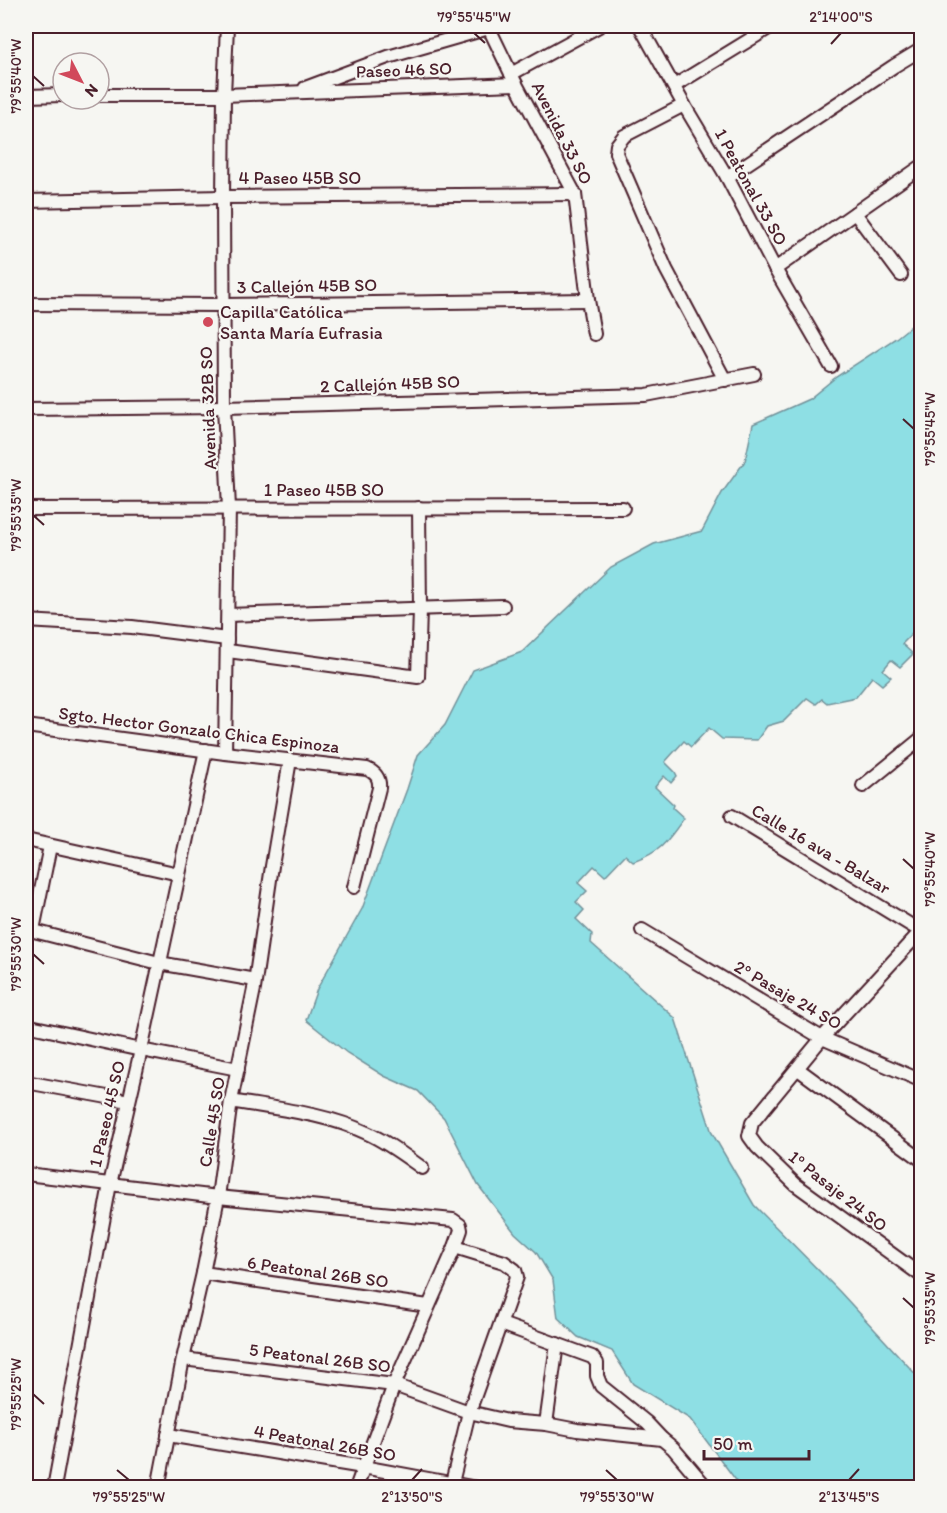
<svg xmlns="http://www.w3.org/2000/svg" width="947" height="1513" font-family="Itim,sans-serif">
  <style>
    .water { fill: #8edfe4; stroke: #73929a; stroke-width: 1.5 }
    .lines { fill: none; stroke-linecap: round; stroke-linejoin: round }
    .street-casing { stroke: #4a1f2b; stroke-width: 16 }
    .street { stroke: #f6f6f2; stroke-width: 12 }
    .ticks { fill: none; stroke: #4a1f2b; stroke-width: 2 }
    .poi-dot { fill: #d1495b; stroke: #f6f6f2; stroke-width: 2 }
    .labels { text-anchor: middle; stroke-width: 4.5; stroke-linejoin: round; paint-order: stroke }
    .street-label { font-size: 18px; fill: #4a1f2b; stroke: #f6f6f2 }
    .poi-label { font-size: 18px; fill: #4a1f2b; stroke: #f6f6f2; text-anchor: start }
    .neatline { fill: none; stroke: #4a1f2b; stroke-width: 2 }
    .ticks-label { font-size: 15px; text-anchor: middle; fill: #4a1f2b }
  </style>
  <rect width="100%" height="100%" fill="#f6f6f2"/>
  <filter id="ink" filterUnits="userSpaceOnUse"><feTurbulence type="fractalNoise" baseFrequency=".0167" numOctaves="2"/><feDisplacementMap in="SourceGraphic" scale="12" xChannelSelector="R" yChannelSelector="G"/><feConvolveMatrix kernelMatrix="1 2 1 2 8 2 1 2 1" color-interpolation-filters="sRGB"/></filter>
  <g filter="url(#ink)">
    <path class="water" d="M 921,318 L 921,629 L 919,627 L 902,644 L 913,654 L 900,667 L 891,660 L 883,670 L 891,677 L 882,685 L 872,677 L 856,697 L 827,703 L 822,699 L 816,704 L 807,698 L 784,721 L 767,726 L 757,740 L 722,739 L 709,728 L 691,747 L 684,741 L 665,762 L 675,772 L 677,776 L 671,783 L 664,776 L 655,787 L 674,805 L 673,808 L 684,818 C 667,842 661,852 633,862 L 625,855 L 605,876 L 594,866 L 578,883 L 587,891 L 576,902 L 584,910 L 576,919 L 592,934 L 591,943 L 675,1018 L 712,1133 L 754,1205 L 840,1292 L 921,1380 L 921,1487 L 741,1487 L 690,1419 L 633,1384 L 612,1351 L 578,1337 L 558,1318 L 553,1280 L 536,1252 L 515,1233 L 478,1185 L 444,1118 L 418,1091 L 384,1076 L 347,1053 L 306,1020 L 317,989 L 362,909 L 407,789 L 418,755 L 445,725 L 473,670 L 522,652 L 611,567 L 654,544 L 702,531 L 722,493 L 745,461 L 753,424 L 809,399 L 836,377 L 896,338 Z"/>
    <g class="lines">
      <defs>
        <g id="street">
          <polyline points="488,26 516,84 575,194 588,300 594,334"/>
          <polyline points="640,26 684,105 727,177 775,269 831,366"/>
          <polyline points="511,74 599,26"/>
          <polyline points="674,86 772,26"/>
          <polyline points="305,88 388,57 489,28"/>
          <polyline points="99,95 224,95 516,84"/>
          <polyline points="26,96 63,95"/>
          <polyline points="684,105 624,136 617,145 616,153 666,269 725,380"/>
          <polyline points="727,177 894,66 922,49"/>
          <polyline points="26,201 223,197 575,194"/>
          <polyline points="855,213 901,275"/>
          <polyline points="775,269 922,166"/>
          <polyline points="26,304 223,305 588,300"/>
          <polyline points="26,409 224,407 646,395 754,374"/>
          <polyline points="26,509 623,508"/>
          <polyline points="228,615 503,606"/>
          <polyline points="26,621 132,627 227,639"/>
          <polyline points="228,651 418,677 420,609 419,508"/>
          <path d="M 26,726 L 225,753 L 367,769 C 376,773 380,778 379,788 L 354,887"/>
          <polyline points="225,753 229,508 224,407 223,197 224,95 227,26"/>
          <polyline points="863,786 922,738"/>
          <polyline points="732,816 922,932"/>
          <polyline points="26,840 179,874"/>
          <polyline points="26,929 159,963 255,980"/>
          <polyline points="33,930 50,846"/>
          <polyline points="642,930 822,1038 922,1081"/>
          <polyline points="922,930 822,1038 752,1123 749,1136 757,1147 795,1184 922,1276"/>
          <polyline points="26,1025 141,1050 238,1069"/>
          <polyline points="798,1069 922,1160"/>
          <polyline points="26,1082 129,1101"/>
          <path d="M 231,1101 C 277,1109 325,1113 367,1133 C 387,1142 404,1155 422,1168"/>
          <polyline points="26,1174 218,1197 453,1220 460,1225 461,1230 455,1247 394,1385 356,1488"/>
          <polyline points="203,1273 428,1306"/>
          <polyline points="501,1324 592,1357 597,1363 597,1376 601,1386 647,1423 662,1439 673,1448 707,1488"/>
          <polyline points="183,1359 394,1385 469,1412 508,1421 546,1424 577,1430 662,1439"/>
          <polyline points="546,1424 557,1344"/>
          <polyline points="168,1435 363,1467 477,1488"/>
          <polyline points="452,1483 469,1412 517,1277 515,1270 504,1262 455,1247"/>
          <polyline points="54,1488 110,1184 141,1050 206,750"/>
          <polyline points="158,1488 183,1359 203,1273 218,1197 231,1101 254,989 272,866 290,760"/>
        </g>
      </defs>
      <use href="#street" class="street-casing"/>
      <use href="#street" class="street"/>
    </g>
  </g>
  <path class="ticks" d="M 474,33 L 485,43M 831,44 L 841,33M 33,76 L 44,86M 903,419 L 914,429M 33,515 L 44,525M 903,859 L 914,869M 33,954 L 44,964M 903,1298 L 914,1308M 33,1394 L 44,1404M 117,1470 L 129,1480M 606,1470 L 617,1480M 412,1480 L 422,1469M 849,1480 L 859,1469"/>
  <circle class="poi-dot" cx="208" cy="322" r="6"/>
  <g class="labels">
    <g class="street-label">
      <text transform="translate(404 70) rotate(-2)" y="6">Paseo 46 SO</text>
      <text transform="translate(562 133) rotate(63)" y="6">Avenida 33 SO</text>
      <text x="300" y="184">4 Paseo 45B SO</text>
      <text transform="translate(751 187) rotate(61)" y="6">1 Peatonal 33 SO</text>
      <text transform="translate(307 286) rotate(-1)" y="6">3 Callejón 45B SO</text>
      <text transform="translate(390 384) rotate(-2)" y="6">2 Callejón 45B SO</text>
      <text transform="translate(208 408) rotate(-92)" y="6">Avenida 32B SO</text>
      <text x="324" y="496">1 Paseo 45B SO</text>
      <text transform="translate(199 730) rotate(7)" y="6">Sgto. Hector Gonzalo Chica Espinoza</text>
      <text transform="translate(821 849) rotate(31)" y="6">Calle 16 ava - Balzar</text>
      <text transform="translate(788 995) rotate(30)" y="6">2º Pasaje 24 SO</text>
      <text transform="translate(107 1114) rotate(-77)" y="6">1 Paseo 45 SO</text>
      <text transform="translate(212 1122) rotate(-81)" y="6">Calle 45 SO</text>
      <text transform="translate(838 1191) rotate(38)" y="6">1º Pasaje 24 SO</text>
      <text transform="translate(318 1272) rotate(8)" y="6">6 Peatonal 26B SO</text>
      <text transform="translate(320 1358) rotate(7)" y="6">5 Peatonal 26B SO</text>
      <text transform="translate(325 1443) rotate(10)" y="6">4 Peatonal 26B SO</text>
    </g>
    <g class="poi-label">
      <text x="220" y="318">Capilla Católica<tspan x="220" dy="21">Santa María Eufrasia</tspan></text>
    </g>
  </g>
  <rect width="947" height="1513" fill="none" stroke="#f6f6f2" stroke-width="66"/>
  <g transform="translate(81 81) rotate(132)"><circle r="28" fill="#f6f6f2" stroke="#b1a0a2" stroke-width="1.5"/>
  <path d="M0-4.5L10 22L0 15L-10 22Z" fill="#d1495b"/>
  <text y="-9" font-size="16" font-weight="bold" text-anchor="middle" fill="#4a1f2b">N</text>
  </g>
  <path d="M704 1450v9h105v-9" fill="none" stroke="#4a1f2b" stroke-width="3"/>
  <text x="713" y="1450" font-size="18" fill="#4a1f2b" stroke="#f6f6f2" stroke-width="4.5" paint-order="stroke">50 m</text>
  <rect x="33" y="33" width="881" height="1447" class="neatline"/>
  <g class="ticks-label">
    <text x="474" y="22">79°55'45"W</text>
    <text x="841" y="22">2°14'00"S</text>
    <text transform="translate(16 76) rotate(-90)" y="5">79°55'40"W</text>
    <text transform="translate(930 429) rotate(-90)" y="5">79°55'45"W</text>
    <text transform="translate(16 515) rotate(-90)" y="5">79°55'35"W</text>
    <text transform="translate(930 869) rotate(-90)" y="5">79°55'40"W</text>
    <text transform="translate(16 954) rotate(-90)" y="5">79°55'30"W</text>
    <text transform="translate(930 1308) rotate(-90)" y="5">79°55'35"W</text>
    <text transform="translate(16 1394) rotate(-90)" y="5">79°55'25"W</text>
    <text x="129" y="1502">79°55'25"W</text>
    <text x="412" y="1502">2°13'50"S</text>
    <text x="617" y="1502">79°55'30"W</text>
    <text x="849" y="1502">2°13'45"S</text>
  </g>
</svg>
